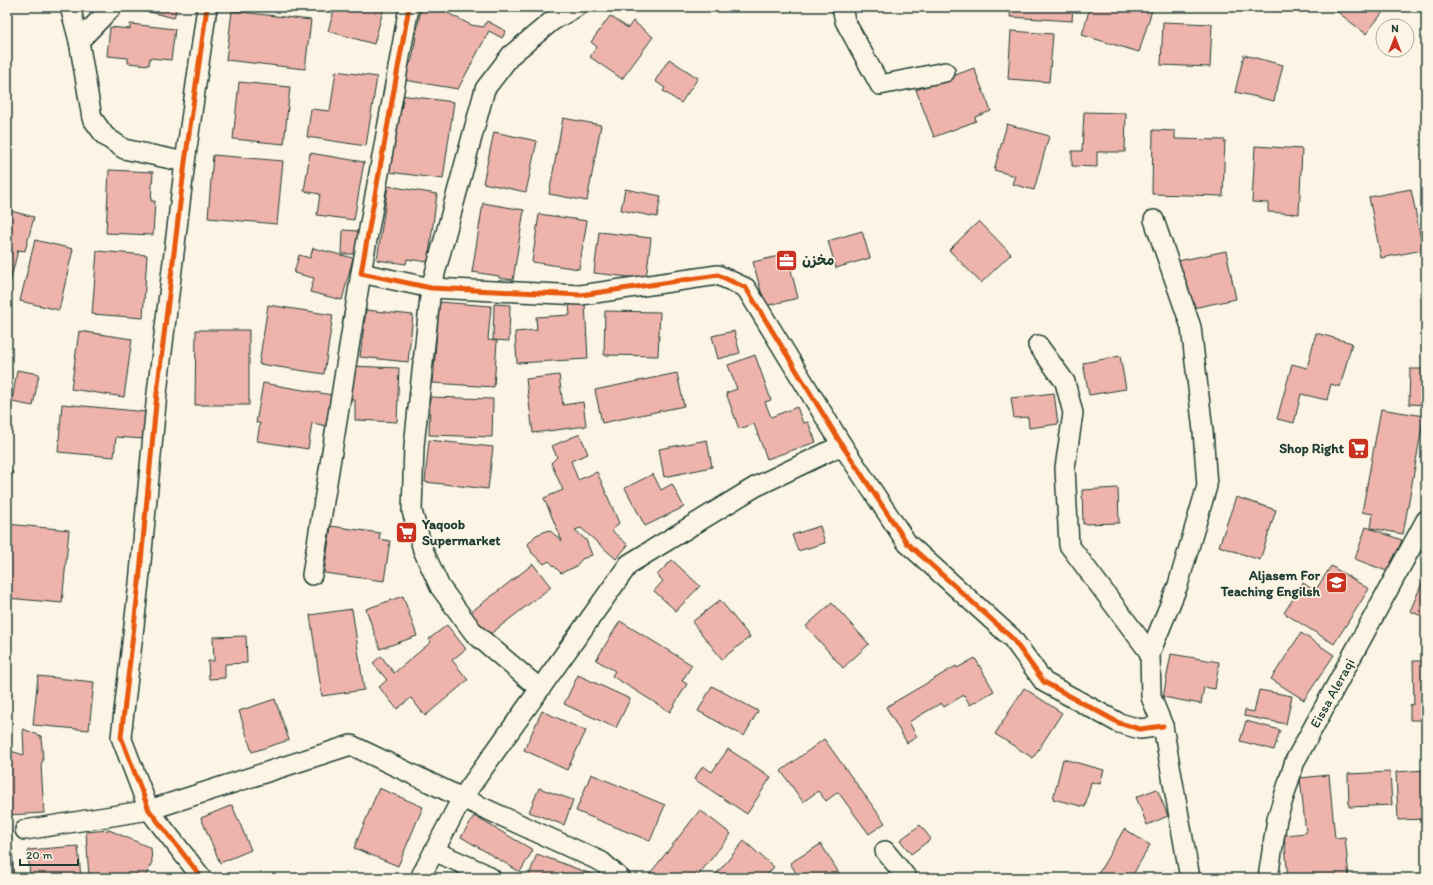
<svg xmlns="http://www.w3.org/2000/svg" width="1433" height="885" font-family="Itim,'Playpen Sans Arabic',sans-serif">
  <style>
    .building { fill: #eeb4ab; stroke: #1f3d34 }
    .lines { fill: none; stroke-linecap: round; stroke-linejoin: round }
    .minor-casing { stroke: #1f3d34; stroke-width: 22 }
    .minor { stroke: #fcf5e5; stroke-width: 19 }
    .cycleway-casing { stroke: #fcf5e5; stroke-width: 8 }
    .cycleway { stroke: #e8590c; stroke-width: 5 }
    .labels { text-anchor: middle; stroke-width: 3.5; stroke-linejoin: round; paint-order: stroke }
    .poi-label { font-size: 14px; font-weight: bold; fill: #1f3d34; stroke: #fcf5e5; text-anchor: start }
    .street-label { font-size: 14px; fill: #1f3d34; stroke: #fcf5e5 }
  </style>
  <rect width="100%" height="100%" fill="#fcf5e5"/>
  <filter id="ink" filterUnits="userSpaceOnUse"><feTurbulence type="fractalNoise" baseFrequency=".025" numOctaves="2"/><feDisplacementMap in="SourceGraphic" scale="8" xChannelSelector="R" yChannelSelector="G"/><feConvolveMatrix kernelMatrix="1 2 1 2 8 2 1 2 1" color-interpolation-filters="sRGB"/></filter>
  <g filter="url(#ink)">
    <g class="building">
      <polygon points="130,7 177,7 174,18"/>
      <polygon points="335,7 384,7 374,44 328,31"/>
      <polygon points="421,7 438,8 471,25 484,27 487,21 506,31 502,38 489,31 458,89 404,80 406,70 412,60"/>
      <polygon points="1011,7 1073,7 1072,21 1010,17"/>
      <polygon points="1090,7 1117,7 1122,8 1122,7 1153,7 1139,52 1082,35"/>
      <polygon points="1338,7 1387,7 1366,34 1335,10"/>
      <polygon points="232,11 311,20 305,69 226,60"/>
      <polygon points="610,16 628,28 633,21 653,37 622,79 590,57 597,47 591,42"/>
      <polygon points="1163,22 1212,24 1210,67 1161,65"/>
      <polygon points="130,24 175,29 171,60 150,58 149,65 128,63 128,58 107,56 110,27 130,29"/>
      <polygon points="1011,31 1053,34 1049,82 1008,79"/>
      <polygon points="1244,55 1283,65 1274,101 1235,92"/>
      <polygon points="669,59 698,78 681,103 663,91 665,88 655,81"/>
      <polygon points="974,68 991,111 975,117 976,121 934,137 916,90"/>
      <polygon points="336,71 377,77 366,146 307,137 311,109 330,111"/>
      <polygon points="239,82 290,87 284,144 233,139"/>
      <polygon points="400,95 454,102 443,179 389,172"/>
      <polygon points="1084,112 1126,113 1125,152 1097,152 1097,167 1072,166 1072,151 1082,151"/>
      <polygon points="563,118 601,125 587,201 549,194"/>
      <polygon points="1007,124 1049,136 1034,190 1012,184 1015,176 994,170"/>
      <polygon points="1153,130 1175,131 1175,139 1225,140 1223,196 1152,194"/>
      <polygon points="494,132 537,141 526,192 483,183"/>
      <polygon points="1255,146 1302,149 1299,214 1268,212 1268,203 1252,202"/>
      <polygon points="310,153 364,162 354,220 317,215 320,194 304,191"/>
      <polygon points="213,155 283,161 277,224 208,218"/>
      <polygon points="109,170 153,172 151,201 155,201 153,235 106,233"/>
      <polygon points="388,186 437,194 428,262 407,259 406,264 377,260"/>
      <polygon points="625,189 661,196 657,217 621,210"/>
      <polygon points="1411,189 1423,250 1381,258 1369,197"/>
      <polygon points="483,203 524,210 513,280 499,278 499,276 472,272"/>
      <polygon points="7,210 34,217 25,251 18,250 7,294"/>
      <polygon points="539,214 587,221 579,269 532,262"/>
      <polygon points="979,221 1011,254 981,283 949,250"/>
      <polygon points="343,230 358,231 357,254 342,254"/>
      <polygon points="862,231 870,258 836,268 828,241"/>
      <polygon points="599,232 651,238 646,279 594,273"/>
      <polygon points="35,240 73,249 59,310 20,301"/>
      <polygon points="313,248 353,258 342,300 310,292 314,278 294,273 299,255 310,258"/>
      <polygon points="97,251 147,255 143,318 92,314"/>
      <polygon points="1226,251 1236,299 1188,309 1178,261"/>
      <polygon points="787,254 798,298 765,306 753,262"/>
      <polygon points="439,302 491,306 488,340 497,341 494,387 433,383"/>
      <polygon points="585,303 588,359 517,363 515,332 537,330 536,317 570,315 569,304"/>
      <polygon points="494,304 510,305 509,341 493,340"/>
      <polygon points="268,305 333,315 324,374 259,364"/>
      <polygon points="366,310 413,315 408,362 360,357"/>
      <polygon points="605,311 660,312 658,356 604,355"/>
      <polygon points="196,330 249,330 249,405 195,405"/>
      <polygon points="79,331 132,339 124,397 71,389"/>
      <polygon points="734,331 740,353 718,359 712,336"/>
      <polygon points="1316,333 1352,343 1340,387 1331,384 1327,400 1301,394 1294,423 1277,419 1292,364 1307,368"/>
      <polygon points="755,355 771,400 765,402 771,417 797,407 803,423 808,422 816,442 767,459 754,424 739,429 726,393 737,389 728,365"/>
      <polygon points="1120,356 1126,389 1089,395 1083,363"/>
      <polygon points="351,366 399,368 397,422 355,420 355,400 350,400"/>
      <polygon points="1410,369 1426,369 1426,405 1409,404"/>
      <polygon points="17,370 39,374 33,406 12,402"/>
      <polygon points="677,373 684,406 602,423 595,390"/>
      <polygon points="559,375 563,405 583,402 586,426 533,433 526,379"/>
      <polygon points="263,383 332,395 327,426 312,423 308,449 257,441 260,423 256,423"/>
      <polygon points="1054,393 1058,424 1029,428 1028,417 1014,418 1011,398"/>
      <polygon points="430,397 493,399 492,437 429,435"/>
      <polygon points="62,404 147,412 144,439 116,437 114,457 58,452"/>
      <polygon points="1381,409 1424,416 1403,534 1371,528 1373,514 1362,512"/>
      <polygon points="580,434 588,454 571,461 578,480 597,472 619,523 612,531 628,545 616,559 581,528 575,530 586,540 592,555 582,559 575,567 561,573 549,561 544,564 532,553 528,544 536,535 549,530 562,541 544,498 563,490 551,463 557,457 552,446"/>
      <polygon points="429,440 493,447 488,489 425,482"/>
      <polygon points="707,440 712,467 664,477 659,449"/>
      <polygon points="7,472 13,472 7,489"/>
      <polygon points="653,474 661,490 672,484 684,507 645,526 625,488"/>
      <polygon points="1118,488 1119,523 1083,524 1082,490"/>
      <polygon points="1236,497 1276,510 1260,560 1219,546"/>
      <polygon points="7,524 69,530 62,603 7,598"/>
      <polygon points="331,526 380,533 379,539 390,541 384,581 324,573"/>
      <polygon points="820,526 825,543 798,551 792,535"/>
      <polygon points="1366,527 1402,540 1389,572 1355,559"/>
      <polygon points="672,560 700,586 676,611 654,591 663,581 657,575"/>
      <polygon points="533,564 551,587 489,635 471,612"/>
      <polygon points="1331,566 1369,589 1334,644 1284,613 1303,583 1315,591"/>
      <polygon points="1426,574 1426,618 1410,611"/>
      <polygon points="403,596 417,636 380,649 366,609"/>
      <polygon points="720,600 750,637 722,659 692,622"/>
      <polygon points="832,603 869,644 843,668 806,626"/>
      <polygon points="352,609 364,690 322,696 310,615"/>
      <polygon points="620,621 692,665 682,681 687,684 670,712 612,676 615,671 596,660"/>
      <polygon points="447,625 466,649 452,660 468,680 425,716 411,698 397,709 379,687 387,680 373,663 381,656 394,673 431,642 429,639"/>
      <polygon points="1301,633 1334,655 1304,700 1271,679"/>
      <polygon points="246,636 247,663 225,664 225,678 209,679 208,661 214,661 213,637"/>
      <polygon points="1171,654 1219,662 1215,689 1204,687 1201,704 1163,697"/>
      <polygon points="975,658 994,691 970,705 964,695 944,707 941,703 909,722 917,737 907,743 886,707 956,666 957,668"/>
      <polygon points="1413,661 1426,661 1426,720 1410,720 1410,705 1414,704"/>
      <polygon points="578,675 630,699 616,728 564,704"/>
      <polygon points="38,676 94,682 89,730 33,725"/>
      <polygon points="712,686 758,711 744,736 698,711"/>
      <polygon points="1024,688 1062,713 1033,758 995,734"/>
      <polygon points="1259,690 1292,696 1286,724 1244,716 1245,710 1254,712"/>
      <polygon points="275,699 289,740 252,752 239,711"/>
      <polygon points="542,711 586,731 567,770 524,750"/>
      <polygon points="1246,721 1280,730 1274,750 1240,741"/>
      <polygon points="23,729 41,736 43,760 41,765 44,813 7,815 7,750 24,755"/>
      <polygon points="824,739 885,823 869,834 838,792 826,801 818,791 803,802 781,771"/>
      <polygon points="728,749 771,777 747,814 694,779 703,766 712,772"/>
      <polygon points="1063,759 1104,770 1100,784 1091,782 1085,807 1053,799"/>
      <polygon points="1426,770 1426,819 1398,820 1396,772"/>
      <polygon points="1390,772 1392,805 1349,807 1348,774"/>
      <polygon points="591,774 665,805 650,841 576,811"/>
      <polygon points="1329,775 1335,838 1345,837 1349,878 1288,878 1284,835 1306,833 1300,778"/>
      <polygon points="379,788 423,807 398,866 354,848"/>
      <polygon points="539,788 573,800 564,825 529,812"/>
      <polygon points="1157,789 1168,816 1147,825 1136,797"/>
      <polygon points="232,805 251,850 220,863 201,818"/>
      <polygon points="700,810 731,834 696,878 650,878 648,876"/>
      <polygon points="474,816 533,850 520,872 461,837"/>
      <polygon points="7,820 10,820 14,878 7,878"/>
      <polygon points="920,825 931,839 911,854 900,840"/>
      <polygon points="1124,829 1150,845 1131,878 1101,878 1097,876"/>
      <polygon points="109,830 151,848 152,862 146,875 146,878 89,878 86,832"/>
      <polygon points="744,841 774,867 764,878 713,878"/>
      <polygon points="821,844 842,878 799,878 790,863"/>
      <polygon points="78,846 81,878 30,878 28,850"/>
      <polygon points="537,854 602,878 528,878"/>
      <polygon points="1168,873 1169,878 1149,878"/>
      <polygon points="1217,873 1250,878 1216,878"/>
    </g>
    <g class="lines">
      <defs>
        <g id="minor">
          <polyline points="70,7 79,41 92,118 105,136 124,149 185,162"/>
          <polyline points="409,7 361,273 431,288 581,295 718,275 746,288 842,445 907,543 1012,638 1044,682 1119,723 1140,729 1163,726"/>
          <polyline points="842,7 845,21 880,85 945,72"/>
          <polyline points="79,41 112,7"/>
          <polyline points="1154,220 1191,327 1203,431 1207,486 1178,585 1150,653 1151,697 1163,726 1190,878"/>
          <polyline points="1038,345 1065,382 1073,413 1065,468 1069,545 1150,653"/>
          <polyline points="312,575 361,273"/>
          <polyline points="540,689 474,633 440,587 423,550 412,511 414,446 431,288 485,89 511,55 552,21 576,7"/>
          <polyline points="25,830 149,810 351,745 462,798 602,862 620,878"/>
          <polyline points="434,851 481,872 491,878"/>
          <polyline points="885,851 907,878"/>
          <polyline points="202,878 149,810 121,737 139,583 157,393 185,162 207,7"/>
          <polyline points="420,878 462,798 629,564 755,487 842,445"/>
          <polyline points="1268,878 1277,819 1295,761 1426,520"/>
        </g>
      </defs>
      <use href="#minor" class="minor-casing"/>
      <use href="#minor" class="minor"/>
      <defs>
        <g id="cycleway">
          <polyline points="409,7 361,273 431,288 581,295 718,275 746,288 842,445 907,543 1012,638 1044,682 1119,723 1140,729 1163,726"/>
          <polyline points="202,878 149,810 121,737 139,583 157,393 185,162 207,7"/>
        </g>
      </defs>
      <use href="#cycleway" class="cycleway-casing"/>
      <use href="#cycleway" class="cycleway"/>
    </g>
  </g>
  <defs>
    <symbol id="office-square" viewBox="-11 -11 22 22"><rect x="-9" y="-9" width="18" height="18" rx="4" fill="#c8321e" stroke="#fcf5e5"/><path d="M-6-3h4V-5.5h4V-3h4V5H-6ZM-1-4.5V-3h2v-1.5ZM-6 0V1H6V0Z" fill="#fff"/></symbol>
    <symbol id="supermarket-square" viewBox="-11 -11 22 22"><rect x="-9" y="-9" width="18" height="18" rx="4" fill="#c8321e" stroke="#fcf5e5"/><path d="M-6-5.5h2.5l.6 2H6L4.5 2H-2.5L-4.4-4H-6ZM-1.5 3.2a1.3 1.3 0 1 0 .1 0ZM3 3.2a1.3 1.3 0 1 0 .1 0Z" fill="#fff"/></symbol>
    <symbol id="school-square" viewBox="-11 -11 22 22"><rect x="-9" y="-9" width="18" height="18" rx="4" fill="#c8321e" stroke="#fcf5e5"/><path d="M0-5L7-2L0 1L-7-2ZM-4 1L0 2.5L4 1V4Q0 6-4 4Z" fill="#fff"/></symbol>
  </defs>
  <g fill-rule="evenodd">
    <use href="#office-square" x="774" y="248" width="25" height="25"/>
    <use href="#supermarket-square" x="1346" y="436" width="25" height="25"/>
    <use href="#supermarket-square" x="394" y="520" width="25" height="25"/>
    <use href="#school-square" x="1324" y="570" width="25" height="25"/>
  </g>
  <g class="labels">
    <g class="poi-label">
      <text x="802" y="265">مخزن</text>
      <text x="1344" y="453" text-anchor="end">Shop Right</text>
      <text x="422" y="529">Yaqoob<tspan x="422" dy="16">Supermarket</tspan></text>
      <text x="1320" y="580" text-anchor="end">Aljasem For<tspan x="1320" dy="16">Teaching Engilsh</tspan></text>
    </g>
    <g class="street-label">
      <text transform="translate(1332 693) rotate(-61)" y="5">Eissa Aleraqi</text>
    </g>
  </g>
  <rect width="1433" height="885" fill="none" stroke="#fcf5e5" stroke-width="24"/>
  <rect x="12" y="12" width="1409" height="861" fill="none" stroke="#1f3d34" stroke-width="1.5" filter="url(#ink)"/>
  <g transform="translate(1395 38)"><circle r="19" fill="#fcf5e5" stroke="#a4ab9e"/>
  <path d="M0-3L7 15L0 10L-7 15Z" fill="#c8321e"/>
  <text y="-6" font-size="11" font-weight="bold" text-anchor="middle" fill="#1f3d34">N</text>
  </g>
  <path d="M20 859v6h58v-6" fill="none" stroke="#1f3d34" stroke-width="2"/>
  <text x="26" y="859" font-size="12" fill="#1f3d34" stroke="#fcf5e5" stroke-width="3" paint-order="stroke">20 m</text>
</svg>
